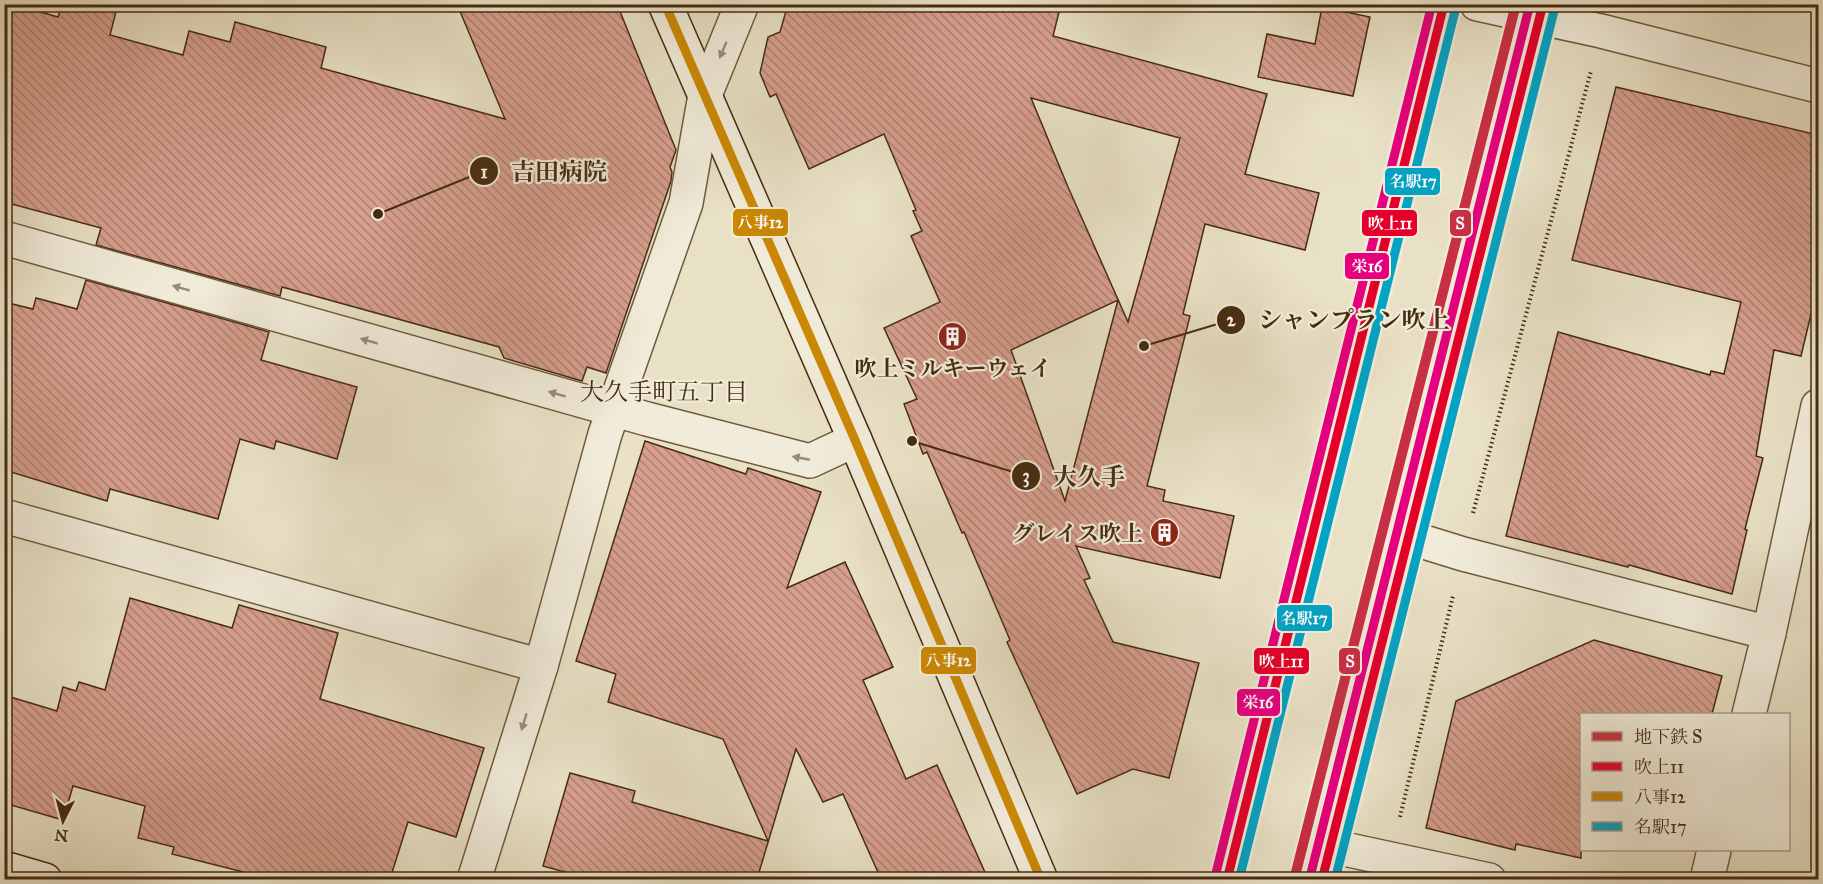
<svg xmlns="http://www.w3.org/2000/svg" width="1823" height="884" font-family="'IM FELL Great Primer','Noto Serif JP',serif">
  <style>
    .building { fill: url(#building-back-hatch); stroke: #462c10; stroke-width: 1.5; fill-rule: evenodd }
    .lines { fill: none; stroke-linecap: round; stroke-linejoin: round }
    .street-casing { stroke: #6f593e; stroke-width: 36 }
    .secondary-casing { stroke: #462c10; stroke-width: 36 }
    .primary-casing { stroke: #462c10; stroke-width: 36 }
    .path { stroke: #462c10; stroke-width: 4; stroke-dasharray: 1.5 3; stroke-linecap: butt }
    .street { stroke: #f1ecda; stroke-width: 33 }
    .secondary { stroke: #f1ecda; stroke-width: 33 }
    .primary { stroke: #e9e1c6; stroke-width: 33 }
    .bus-1-casing { stroke: #f1ecda; stroke-width: 14 }
    .bus-2-casing { stroke: #f1ecda; stroke-width: 14 }
    .bus-3-casing { stroke: #f1ecda; stroke-width: 14 }
    .bus-4-casing { stroke: #f1ecda; stroke-width: 14 }
    .bus-1 { stroke: #e4002b; stroke-width: 9 }
    .bus-2 { stroke: #cb8804; stroke-width: 9 }
    .bus-3 { stroke: #04a3c4; stroke-width: 9 }
    .bus-4 { stroke: #e5007d; stroke-width: 9 }
    .metro-1-casing { stroke: #f1ecda; stroke-width: 15 }
    .metro-1 { stroke: #c92f44; stroke-width: 10 }
    .oneway { fill: #9c8c75 }
    .labels { text-anchor: middle; stroke-width: 4.5; stroke-linejoin: round; paint-order: stroke }
    .poi-label { font-size: 22px; font-weight: bold; fill: #462c10; stroke: #f1ecda }
    .neighbourhood-label { font-size: 24px; fill: #462c10; stroke: #f1ecda }
    .leader { fill: none; stroke: #462c10; stroke-width: 2 }
    .callout-dot { fill: #462c10; stroke: #f1ecda; stroke-width: 2 }
    .mark-label { font-size: 18px; text-anchor: middle; font-weight: bold; fill: #fff }
    .callout-label { font-size: 24px; text-anchor: middle; font-weight: bold; fill: #462c10; stroke: #f1ecda; stroke-width: 4.5; stroke-linejoin: round; paint-order: stroke }
    .line-badge { stroke: #f1ecda; stroke-width: 2 }
    .badge-label { font-size: 16px; text-anchor: middle; font-weight: bold; fill: #fff }
  </style>
  <defs>
    <pattern id="building-back-hatch" width="6" height="6" patternUnits="userSpaceOnUse" patternTransform="scale(1.5)"><rect width="6" height="6" fill="#d69e8d"/><path d="M-1 5l2 2M0 0l6 6M5-1l2 2" fill="none" stroke="#af8172"/></pattern>
  </defs>
  <rect width="100%" height="100%" fill="#e9e1c6"/>
  <filter id="stains"><feTurbulence type="fractalNoise" baseFrequency=".00333" numOctaves="4"/><feColorMatrix values="0 0 0 0 .2 0 0 0 0 .09 0 0 0 0 .02 0 0 0 .5 -.17"/></filter>
  <radialGradient id="worn" r=".72"><stop offset=".6" stop-color="#630" stop-opacity="0"/><stop offset="1" stop-color="#630" stop-opacity=".3"/></radialGradient>
  <g class="building">
    <polygon points="4,4 13,4 58,17 62,4 118,4 110,35 183,55 189,31 230,42 235,22 326,47 321,68 505,119 457,4 617,4 676,150 670,167 672,172 671,181 606,373 587,367 582,381 504,358 499,347 282,287 280,296 96,245 101,228 4,202"/>
    <path d="M 788,4 L 1061,4 L 1053,36 L 1267,94 L 1245,174 L 1319,193 L 1305,250 L 1205,224 L 1183,314 L 1190,316 L 1147,486 L 1165,490 L 1163,501 L 1234,516 L 1220,578 L 1076,546 L 1090,578 L 1084,580 L 1113,642 L 1199,663 L 1169,778 L 1133,769 L 1077,794 L 1007,642 L 1010,640 L 964,532 L 962,533 L 927,452 L 923,454 L 904,404 L 917,399 L 884,328 L 940,302 L 911,236 L 922,231 L 913,211 L 916,210 L 884,134 L 809,169 L 776,94 L 770,97 L 760,73 L 768,37 L 780,32 ZM 1031,98 L 1180,138 L 1128,322 L 1068,187 ZM 1118,300 L 1065,501 L 1011,350 Z"/>
    <polygon points="1322,7 1370,17 1353,96 1258,77 1267,34 1315,44"/>
    <polygon points="1616,87 1818,135 1818,285 1801,356 1774,350 1756,456 1763,458 1745,529 1747,530 1732,594 1629,565 1628,567 1506,536 1558,332 1710,375 1711,371 1724,374 1741,302 1572,260"/>
    <polygon points="86,280 269,332 261,360 357,387 337,459 276,441 274,449 240,439 218,519 110,489 107,501 4,470 4,302 33,309 36,298 77,309"/>
    <polygon points="645,441 746,474 748,468 821,492 787,588 845,562 893,667 863,680 906,779 937,765 988,879 881,879 843,794 823,802 796,749 757,879 590,879 543,866 570,773 635,791 632,802 768,841 723,739 608,702 616,674 576,661"/>
    <polygon points="130,598 232,628 239,605 338,633 320,699 484,748 456,837 408,822 390,879 271,879 172,854 174,847 138,838 145,806 73,786 63,820 4,803 4,695 57,711 63,687 76,691 79,682 105,690"/>
    <polygon points="1594,640 1722,676 1712,714 1581,714 1581,858 1516,844 1515,850 1426,828 1456,701"/>
  </g>
  <g class="lines">
    <defs>
      <g id="street">
        <polyline points="1477,4 1601,31 1818,86"/>
        <polyline points="4,238 647,419 810,461 855,440"/>
        <polyline points="4,516 541,666"/>
        <polyline points="1408,537 1463,554 1769,633"/>
        <polyline points="1749,714 1769,633 1818,406"/>
        <polyline points="1330,846 1489,880"/>
        <polyline points="474,880 541,666 605,434 686,203 705,95 742,4"/>
        <polyline points="1707,880 1714,850"/>
      </g>
      <g id="secondary">
        <polyline points="665,4 855,440 1041,880"/>
        <polyline points="4,868 45,880"/>
      </g>
      <g id="primary">
        <polyline points="1227,880 1444,4"/>
        <polyline points="1322,880 1543,4"/>
      </g>
    </defs>
    <use href="#street" class="street-casing"/>
    <use href="#secondary" class="secondary-casing"/>
    <use href="#primary" class="primary-casing"/>
    <g class="path">
      <polyline points="1473,513 1591,71"/>
      <polyline points="1400,817 1453,596"/>
    </g>
    <use href="#street" class="street"/>
    <use href="#secondary" class="secondary"/>
    <use href="#primary" class="primary"/>
    <defs>
      <g id="bus-1">
        <polyline points="1227,880 1444,4"/>
        <polyline points="1322,880 1543,4"/>
      </g>
      <polyline id="bus-2" points="665,4 855,440 1041,880"/>
      <g id="bus-3">
        <polyline points="1239,880 1456,7"/>
        <polyline points="1335,880 1555,7"/>
      </g>
      <g id="bus-4">
        <polyline points="1215,877 1432,4"/>
        <polyline points="1310,877 1530,4"/>
      </g>
    </defs>
    <use href="#bus-1" class="bus-1-casing"/>
    <use href="#bus-2" class="bus-2-casing"/>
    <use href="#bus-3" class="bus-3-casing"/>
    <use href="#bus-4" class="bus-4-casing"/>
    <use href="#bus-1" class="bus-1"/>
    <use href="#bus-2" class="bus-2"/>
    <use href="#bus-3" class="bus-3"/>
    <use href="#bus-4" class="bus-4"/>
    <defs>
      <polyline id="metro-1" points="1294,880 1516,4"/>
    </defs>
    <use href="#metro-1" class="metro-1-casing"/>
    <use href="#metro-1" class="metro-1"/>
  </g>
  <defs><path id="oneway-solid" d="M-6-.8H1V-3.2L6.5 0L1 3.2V.8H-6Z" transform="scale(1.5)"/></defs>
  <g class="oneway">
    <use href="#oneway-solid" transform="translate(723 50) rotate(113)"/>
    <use href="#oneway-solid" transform="translate(181 288) rotate(-164)"/>
    <use href="#oneway-solid" transform="translate(369 341) rotate(-164)"/>
    <use href="#oneway-solid" transform="translate(557 394) rotate(-164)"/>
    <use href="#oneway-solid" transform="translate(801 458) rotate(-169)"/>
    <use href="#oneway-solid" transform="translate(524 722) rotate(107)"/>
  </g>
  <defs>
    <symbol id="building-disc" viewBox="-11 -11 22 22"><circle r="9.5" fill="#8f2418" stroke="#f1ecda"/><path d="M-4-6H4V6H1V3H-1V6H-4ZM-2.5-4.3h1.7v1.8h-1.7ZM.8-4.3h1.7v1.8H.8ZM-2.5-1h1.7V.8h-1.7ZM.8-1h1.7V.8H.8Z" fill="#fff"/></symbol>
  </defs>
  <g fill-rule="evenodd">
    <use href="#building-disc" x="936" y="320" width="33" height="33"/>
    <use href="#building-disc" x="1148" y="516" width="33" height="33"/>
  </g>
  <g class="labels">
    <g class="poi-label">
      <text x="953" y="376">吹上ミルキーウェイ</text>
      <text x="1143" y="541" text-anchor="end">グレイス吹上</text>
    </g>
    <g class="neighbourhood-label">
      <text x="664" y="400">大久手町五丁目</text>
    </g>
  </g>
  <path class="leader" d="M378 214L484 171M1144 346L1231 320M912 441L1026 476"/>
  <g class="callout-dot">
    <circle cx="378" cy="214" r="6"/>
    <circle cx="1144" cy="346" r="6"/>
    <circle cx="912" cy="441" r="6"/>
    <circle cx="484" cy="171" r="15"/>
    <circle cx="1231" cy="320" r="15"/>
    <circle cx="1026" cy="476" r="15"/>
  </g>
  <g class="mark-label">
    <text x="484" y="178">1</text>
    <text x="1231" y="326">2</text>
    <text x="1026" y="482">3</text>
  </g>
  <g class="callout-label">
    <text x="559" y="180">吉田病院</text>
    <text x="1354" y="328">シャンプラン吹上</text>
    <text x="1089" y="485">大久手</text>
  </g>
  <g class="line-badge">
    <rect x="1384" y="167" width="57" height="29" rx="6" fill="#04a3c4"/>
    <rect x="732" y="208" width="57" height="29" rx="6" fill="#cb8804"/>
    <rect x="1361" y="209" width="57" height="28" rx="6" fill="#e4002b"/>
    <rect x="1449" y="209" width="23" height="28" rx="6" fill="#c92f44"/>
    <rect x="1344" y="252" width="46" height="28" rx="6" fill="#e5007d"/>
    <rect x="1276" y="604" width="57" height="28" rx="6" fill="#04a3c4"/>
    <rect x="920" y="646" width="57" height="29" rx="6" fill="#cb8804"/>
    <rect x="1253" y="647" width="57" height="28" rx="6" fill="#e4002b"/>
    <rect x="1338" y="647" width="23" height="28" rx="6" fill="#c92f44"/>
    <rect x="1236" y="688" width="45" height="29" rx="6" fill="#e5007d"/>
  </g>
  <g class="badge-label">
    <text x="1413" y="187">名駅17</text>
    <text x="760" y="228">八事12</text>
    <text x="1390" y="229">吹上11</text>
    <text x="1460" y="229">S</text>
    <text x="1367" y="272">栄16</text>
    <text x="1304" y="624">名駅17</text>
    <text x="948" y="666">八事12</text>
    <text x="1281" y="667">吹上11</text>
    <text x="1350" y="667">S</text>
    <text x="1258" y="708">栄16</text>
  </g>
  <rect width="1823" height="884" fill="none" stroke="#e9e1c6" stroke-width="24"/>
  <rect x="6" y="6" width="1811" height="872" fill="none" stroke="#462c10" stroke-width="3"/>
  <rect x="12" y="12" width="1799" height="860" fill="none" stroke="#462c10" stroke-width="1.5"/>
  <rect x="1580" y="713" width="210" height="138" fill="#f1ecda" stroke="#ad9f89" stroke-width="1.5"/>
  <rect x="1592" y="732" width="30" height="9" fill="#c92f44" stroke="#ad9f89" stroke-width="1.5"/>
  <text x="1634" y="743" font-size="18" fill="#462c10">地下鉄 S</text>
  <rect x="1592" y="762" width="30" height="9" fill="#e4002b" stroke="#ad9f89" stroke-width="1.5"/>
  <text x="1634" y="773" font-size="18" fill="#462c10">吹上11</text>
  <rect x="1592" y="792" width="30" height="9" fill="#cb8804" stroke="#ad9f89" stroke-width="1.5"/>
  <text x="1634" y="803" font-size="18" fill="#462c10">八事12</text>
  <rect x="1592" y="822" width="30" height="9" fill="#04a3c4" stroke="#ad9f89" stroke-width="1.5"/>
  <text x="1634" y="833" font-size="18" fill="#462c10">名駅17</text>
  <g transform="translate(63 821) rotate(186)" stroke="#f1ecda" stroke-width="4.5" paint-order="stroke">
  <path d="M0-4.5L10 22L0 15L-10 22Z" fill="#462c10"/>
  <text y="-9" font-size="16" font-weight="bold" text-anchor="middle" fill="#462c10">N</text>
  </g>
  <rect width="100%" height="100%" filter="url(#stains)"/>
  <rect width="100%" height="100%" fill="url(#worn)"/>
</svg>
